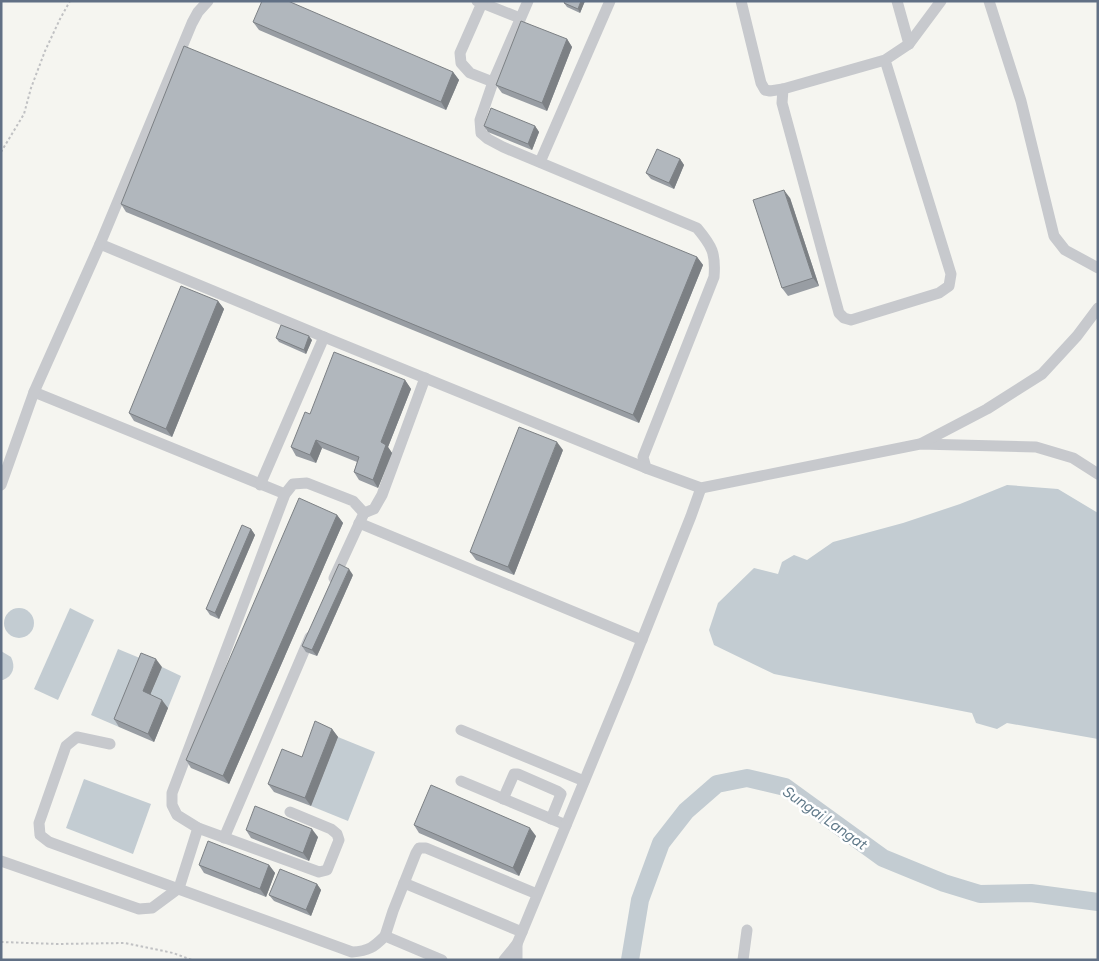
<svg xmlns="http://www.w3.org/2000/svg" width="1099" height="961" font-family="Figtree,sans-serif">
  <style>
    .water { fill: #c3ccd2 }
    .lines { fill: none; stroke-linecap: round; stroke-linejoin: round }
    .river { stroke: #c3ccd2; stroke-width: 18 }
    .path { stroke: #c0c1c3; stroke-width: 2; stroke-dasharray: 2.5 2.5; stroke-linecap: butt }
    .minor { stroke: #c7c9cd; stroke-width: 11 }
    .wall { fill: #989da3 }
    .shaded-wall { fill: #7c8084 }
    .building { fill: #b1b7bd; stroke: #7c8084 }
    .labels { text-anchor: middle; stroke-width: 5; stroke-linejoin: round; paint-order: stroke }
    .water-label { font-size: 15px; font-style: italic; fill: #617a8a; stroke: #fff }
  </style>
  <rect width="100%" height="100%" fill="#f5f5f0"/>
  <g class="water">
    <polygon points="1007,485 1058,489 1098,513 1098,739 1007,723 997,729 976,723 972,713 774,674 714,645 709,630 718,603 754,568 778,574 782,562 794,555 807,560 833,542 903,523 960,504"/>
    <polygon points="70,608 94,620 58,700 34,689"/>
    <circle cx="19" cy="623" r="15"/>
    <polygon points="118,649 147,661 119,727 91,715"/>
    <path d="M 1,651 L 11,657 C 16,667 13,676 3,680 L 1,680 Z"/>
    <polygon points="162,667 181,676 168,708 148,700"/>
    <polygon points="338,737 375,752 348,821 311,806"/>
    <polygon points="84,779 151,804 133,854 66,828"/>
  </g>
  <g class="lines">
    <polyline class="river" points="630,960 640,900 661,843 686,811 717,784 747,778 785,787 883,858 944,883 980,894 1031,893 1098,902"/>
    <g class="path">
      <polyline points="1,152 24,114 31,88 45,51 60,19 70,1"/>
      <polyline points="1,942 57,944 125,943 173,953 192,960"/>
    </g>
    <g class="minor">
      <polyline points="477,1 520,18"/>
      <path d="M 528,1 L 493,82 L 480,120 L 481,133 L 488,139 L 503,147 L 697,228 C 712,246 716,253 714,277 L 643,457 L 646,468 L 701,488 L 920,444 L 1036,447 L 1073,458 L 1098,474"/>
      <polyline points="741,1 761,83 765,90 770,91 783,89"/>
      <polyline points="897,1 909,44"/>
      <polyline points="989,1 1021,101 1054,236 1065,250 1098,268"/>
      <polyline points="482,3 460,53 461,63 470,73 493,82"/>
      <polyline points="885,60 951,274 949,286 939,293 851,320 844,318 839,313 782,103 783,89 885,60 909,44 941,1"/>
      <polyline points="540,162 610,1"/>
      <polyline points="100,244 324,337 646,468"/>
      <polyline points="34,392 285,494"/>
      <polyline points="922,443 987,409 1042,374 1077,336 1098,308"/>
      <polyline points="1,485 34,392 100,244 192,23 198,12 208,1"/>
      <polyline points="260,485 324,337"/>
      <polyline points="364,513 374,509 382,495 425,378"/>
      <polyline points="359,523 642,640"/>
      <polyline points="461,730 584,781"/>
      <path d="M 110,744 L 77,737 L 66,746 L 39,823 L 40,835 L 49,842 L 352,952 C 369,951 374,947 385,936 L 442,960"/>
      <polyline points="461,781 566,825"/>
      <polyline points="503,799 514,774 518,774 557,791 561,794 551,819"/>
      <polyline points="290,812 331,829 337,834 339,840 327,870 319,872 198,828 177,815 172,805 172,793 285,494 293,484 307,483 353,501 364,513 334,578"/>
      <polyline points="224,838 310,637"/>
      <polyline points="1,861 139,909 152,908 179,888 198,828"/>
      <polyline points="404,883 522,932"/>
      <polyline points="385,936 393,911 416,853 419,848 426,848 537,894"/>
      <polyline points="517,944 517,960"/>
      <polyline points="504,960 517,944 522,932 626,680 691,516 701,488"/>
      <polyline points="743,960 747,930"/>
    </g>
  </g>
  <g class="wall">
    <polygon points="565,1 585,1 580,13 567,7 564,3"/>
    <polygon points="253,22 453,72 459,80 446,110 259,30"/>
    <polygon points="567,39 572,47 547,111 502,93 496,85"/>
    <polygon points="484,126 535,126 539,132 532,150 488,132"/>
    <polygon points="680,159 684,165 674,189 651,179 646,173"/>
    <polygon points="790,198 819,286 788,296 782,288"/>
    <polygon points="121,204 697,257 703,265 639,423 126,212"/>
    <polygon points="218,301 224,309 172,437 134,421 129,413"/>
    <polygon points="276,338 312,340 306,354 279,342"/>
    <polygon points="405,380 411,389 388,447 392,453 378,488 359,480 354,472 357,462 322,448 316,463 296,456 291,447 310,414"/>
    <polygon points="563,450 514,575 476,560 470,552"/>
    <polygon points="337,515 343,523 229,784 191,768 186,760"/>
    <polygon points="251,529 255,535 219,619 210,615 206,609"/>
    <polygon points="353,575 317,656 306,652 302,646"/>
    <polygon points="162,667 150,695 168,708 154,742 119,727 114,719"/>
    <polygon points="332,729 338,737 311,806 274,792 268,784 302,757"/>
    <polygon points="414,825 536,836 519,876 419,833"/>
    <polygon points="246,830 318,837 309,861 251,838"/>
    <polygon points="199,865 269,865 275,873 266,897 204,873"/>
    <polygon points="317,884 321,890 311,916 274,901 269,895"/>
  </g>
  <g class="shaded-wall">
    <polygon points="581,1 585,1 580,13 578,9"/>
    <polygon points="567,39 572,47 547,111 542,103"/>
    <polygon points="453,72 459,80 446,110 441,102"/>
    <polygon points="535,126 539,132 532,150 528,144"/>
    <polygon points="680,159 684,165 674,189 669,183"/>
    <polygon points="784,190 790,198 819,286 813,278"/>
    <polygon points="697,257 703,265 639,423 633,415"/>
    <polygon points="218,301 224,309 172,437 166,429"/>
    <polygon points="309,336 312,340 306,354 304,350"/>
    <polygon points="405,380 411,389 388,447 392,453 378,488 373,480 381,442"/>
    <polygon points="316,440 322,448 316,463 310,455"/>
    <polygon points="557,442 563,450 514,575 508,567"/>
    <polygon points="337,515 343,523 229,784 223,776"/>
    <polygon points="251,529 255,535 219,619 215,613"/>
    <polygon points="349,569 353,575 317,656 312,650"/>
    <polygon points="156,659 162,667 148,700 143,691"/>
    <polygon points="162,700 168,708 154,742 148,734"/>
    <polygon points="332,729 338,737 311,806 305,798"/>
    <polygon points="530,828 536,836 519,876 513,868"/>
    <polygon points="312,829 318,837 309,861 303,853"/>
    <polygon points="269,865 275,873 266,897 260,889"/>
    <polygon points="317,884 321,890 311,916 306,910"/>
  </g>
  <g class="building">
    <polygon points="262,1 288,1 453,72 441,102 253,22"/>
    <polygon points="565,1 581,1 578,9 564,3"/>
    <polygon points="521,21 567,39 542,103 496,85"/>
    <polygon points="184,46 697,257 633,415 121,204"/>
    <polygon points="491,108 535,126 528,144 484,126"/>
    <polygon points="657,149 680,159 669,183 646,173"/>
    <polygon points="784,190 813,278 782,288 753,200"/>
    <polygon points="181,286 218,301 166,429 129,413"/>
    <polygon points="281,325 309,336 304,350 276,338"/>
    <polygon points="334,352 405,380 381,442 386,445 373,480 354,472 359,457 316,440 310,455 291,447 305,412 310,414"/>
    <polygon points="519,427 557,442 508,567 470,552"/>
    <polygon points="299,498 337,515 223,776 186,760"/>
    <polygon points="242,525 251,529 215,613 206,609"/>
    <polygon points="339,564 349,569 312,650 302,646"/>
    <polygon points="141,653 156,659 143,691 162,700 148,734 114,719"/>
    <polygon points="315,721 332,729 305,798 268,784 282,749 302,757"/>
    <polygon points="431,785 530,828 513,868 414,825"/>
    <polygon points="255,806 312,829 303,853 246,830"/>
    <polygon points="208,841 269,865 260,889 199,865"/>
    <polygon points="280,869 317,884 306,910 269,895"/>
  </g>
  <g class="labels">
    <g class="water-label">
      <text transform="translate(825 818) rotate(35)" y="5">Sungai Langat</text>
    </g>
  </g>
  <rect width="1099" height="961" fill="none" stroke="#617085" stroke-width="5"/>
</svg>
